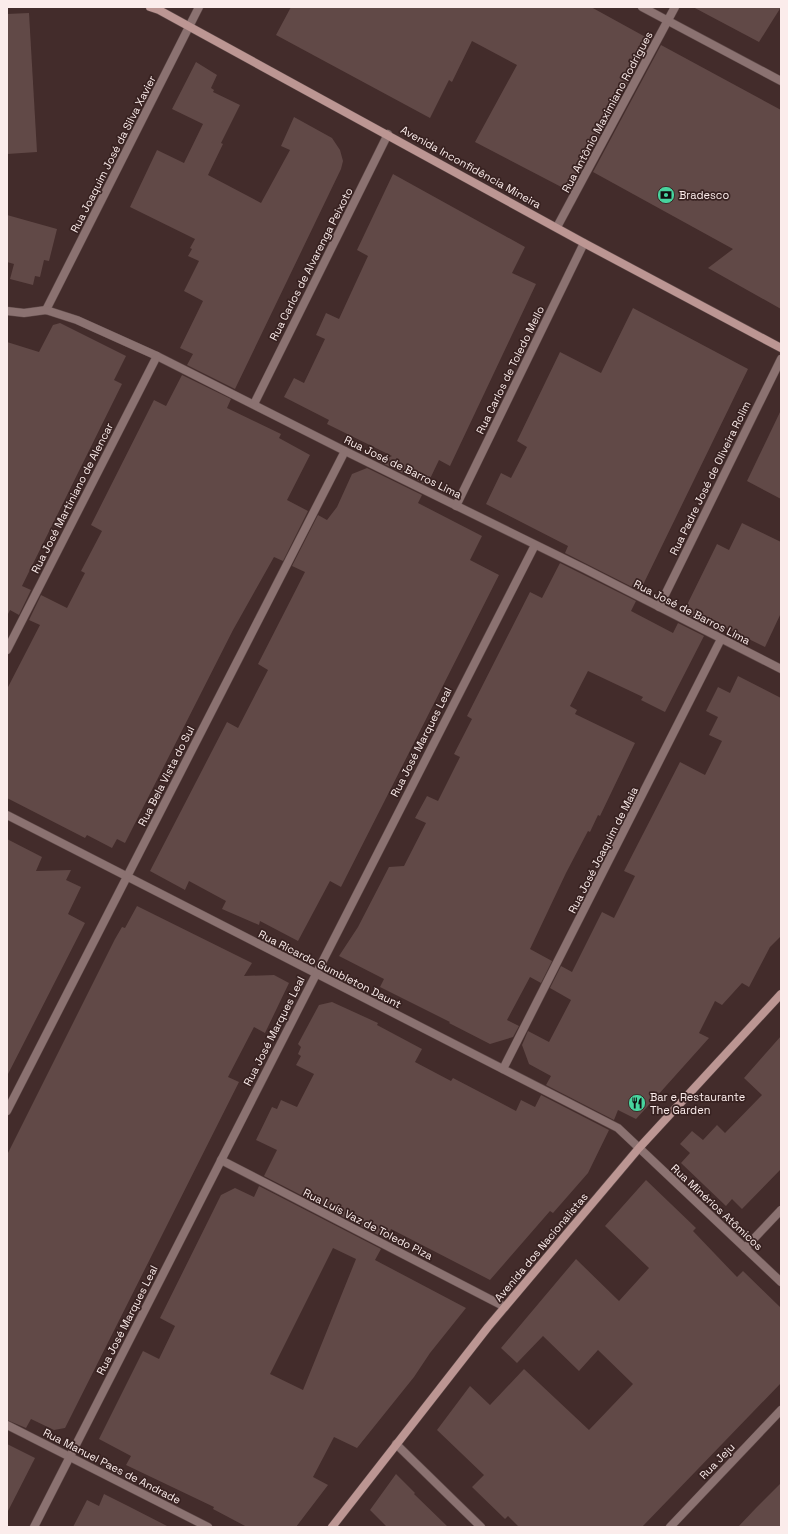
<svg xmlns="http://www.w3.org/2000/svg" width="788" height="1534" font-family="'Space Grotesk',sans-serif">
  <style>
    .building { fill: #614947; fill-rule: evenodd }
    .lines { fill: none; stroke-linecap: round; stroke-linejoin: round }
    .lane-casing { stroke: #604b4a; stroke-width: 9 }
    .street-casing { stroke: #604b4a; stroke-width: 9 }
    .secondary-casing { stroke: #604b4a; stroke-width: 9 }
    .lane { stroke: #8b7271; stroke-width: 8 }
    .street { stroke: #8b7271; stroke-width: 8 }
    .secondary { stroke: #bc9693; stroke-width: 8 }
    .labels { text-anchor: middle; stroke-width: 3.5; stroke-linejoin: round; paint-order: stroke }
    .street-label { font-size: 11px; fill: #fbeceb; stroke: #382221 }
    .poi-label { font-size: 11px; fill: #fbeceb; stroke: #382221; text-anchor: start }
  </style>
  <rect width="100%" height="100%" fill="#432c2b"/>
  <g class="building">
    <polygon points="291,7 591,7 651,40 569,191 475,142 517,65 472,41 452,82 449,80 430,118 276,35"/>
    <polygon points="693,7 781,7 759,42"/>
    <polygon points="29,13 37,152 7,154 7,14"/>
    <polygon points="661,45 781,110 781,309 708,268 733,249 593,172"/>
    <polygon points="196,62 217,75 211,88 214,90 213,92 240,105 221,143 223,144 208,175 261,203 290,150 281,146 294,117 332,138 340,150 343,161 341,169 235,389 187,365 193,354 180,348 203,301 184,291 199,261 188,256 192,249 190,248 195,239 130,207 157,150 184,163 203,124 172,109"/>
    <polygon points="393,174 525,247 512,273 536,284 450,466 439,460 427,485 380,462 392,456 327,424 329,420 284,397 294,378 304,383 325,339 316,335 326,313 339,319 368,256 357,250"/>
    <polygon points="7,215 57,229 49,261 44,260 40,277 35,276 33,285 10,279 14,264 7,262"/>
    <polygon points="633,308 748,369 640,591 565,553 568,546 486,504 501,473 511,478 527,447 517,441 560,352 601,373"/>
    <polygon points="60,323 126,356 114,380 122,384 22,586 31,590 19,615 10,610 7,616 7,342 39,352 53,325"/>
    <polygon points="182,375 231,399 227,408 281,434 279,438 310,455 287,500 308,511 283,561 274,557 233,630 125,843 117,839 112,848 87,835 85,838 7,798 7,689 40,625 29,620 41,595 67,608 85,573 81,571 102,531 91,525 154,400 166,406"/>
    <polygon points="781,410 781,499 747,481"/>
    <polygon points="367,468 422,495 418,503 482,536 470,560 499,575 341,887 330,881 298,941 260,921 259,925 222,909 226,901 189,881 185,890 150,871 227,722 238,728 268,670 258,664 305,572 292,566 318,515 327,520 337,507 352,474"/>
    <polygon points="742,523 781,542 781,613 765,647 712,621 709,626 683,613 717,544 729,550"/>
    <polygon points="560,563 636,601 631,611 673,633 678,623 704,636 665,712 641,700 643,697 588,671 570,706 577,710 575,714 635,743 600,816 598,815 590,832 588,831 566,873 530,949 552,961 541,983 530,977 507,1020 519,1026 513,1037 490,1044 449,1023 450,1022 380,987 384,979 339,956 358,927 389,867 404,866 426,823 415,818 427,796 438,801 460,757 454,754 472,719 467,716 530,592 542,598"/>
    <polygon points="738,676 781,698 781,936 770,947 749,987 742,983 722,1005 715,1001 699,1033 709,1038 657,1096 636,1119 618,1110 614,1120 546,1085 551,1076 529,1064 522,1045 528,1031 549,1042 571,1000 550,988 561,966 572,972 602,912 614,918 635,876 624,871 680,762 705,775 722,741 709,735 718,717 706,711 718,687 730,693"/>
    <polygon points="7,839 42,857 36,871 71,870 66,880 81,887 68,914 85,923 7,1076"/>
    <polygon points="137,906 252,963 244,976 274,975 289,983 265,1033 254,1027 228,1077 239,1082 65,1428 54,1430 31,1419 26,1428 7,1420 7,1155 115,939 122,927 125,928"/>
    <polygon points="332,1002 378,1023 377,1025 422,1049 415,1062 451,1081 453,1078 516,1111 521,1100 535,1107 541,1095 609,1130 588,1173 553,1213 550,1211 490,1280 391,1229 386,1239 264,1176 277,1150 256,1140 272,1107 277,1109 281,1100 297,1107 314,1074 296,1065 301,1056 298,1054 301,1047 298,1044 319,1005"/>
    <polygon points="781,1036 781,1169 742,1209 732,1199 726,1206 681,1163 690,1153 680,1144 692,1131 703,1140 717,1125 725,1133 762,1095 744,1078"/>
    <polygon points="646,1180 696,1228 693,1231 737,1277 743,1271 781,1308 781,1383 642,1527 519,1527 508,1516 505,1519 472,1487 484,1475 437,1430 470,1386 490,1405 524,1369 589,1430 633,1384 598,1350 579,1371 543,1336 517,1363 501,1348 576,1259 619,1301 649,1268 605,1226"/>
    <path d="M 259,1186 L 381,1249 L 375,1260 L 466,1308 L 430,1353 L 414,1377 L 357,1448 L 334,1437 L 313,1477 L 328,1485 L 296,1527 L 247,1527 L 213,1509 L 214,1507 L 126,1465 L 131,1456 L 99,1439 L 143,1351 L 159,1359 L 175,1326 L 160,1318 L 221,1195 L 235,1188 L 254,1197 ZM 333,1248 L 356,1259 L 303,1390 L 270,1374 Z"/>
    <polygon points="7,1444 35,1458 7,1513"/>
    <polygon points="396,1474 415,1493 414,1494 448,1527 387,1527 370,1510"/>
    <polygon points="781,1483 781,1527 738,1527 756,1508"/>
    <polygon points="104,1494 128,1506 169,1527 73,1527 87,1500 99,1506"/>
  </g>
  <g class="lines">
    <defs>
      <polyline id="lane" points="557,227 675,7"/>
      <g id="street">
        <polyline points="642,7 781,81"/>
        <polyline points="46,310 199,7"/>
        <polyline points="7,311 24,313 46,310 77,320 157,356 345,451 585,569 781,669"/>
        <polyline points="254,404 388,134"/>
        <polyline points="456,506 584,243"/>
        <polyline points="659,607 781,359"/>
        <polyline points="7,650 157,356"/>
        <polyline points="7,815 618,1128 781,1282"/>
        <polyline points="503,1069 721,639"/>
        <polyline points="7,1111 345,451"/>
        <polyline points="221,1160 505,1307"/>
        <polyline points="745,1248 781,1210"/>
        <polyline points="7,1425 208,1527"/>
        <polyline points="396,1444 481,1527"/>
        <polyline points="34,1527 535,545"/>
        <polyline points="670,1527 781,1410"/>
      </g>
      <g id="secondary">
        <polyline points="150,7 159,10 584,243 781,348"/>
        <polyline points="332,1527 488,1327 639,1148 781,994"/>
      </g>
    </defs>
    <use href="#lane" class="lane-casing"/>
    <use href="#street" class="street-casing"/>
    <use href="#secondary" class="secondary-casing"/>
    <use href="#lane" class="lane"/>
    <use href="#street" class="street"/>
    <use href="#secondary" class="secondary"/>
  </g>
  <defs>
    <symbol id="bank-disc" viewBox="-11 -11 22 22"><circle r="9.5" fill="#47d49e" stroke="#382221"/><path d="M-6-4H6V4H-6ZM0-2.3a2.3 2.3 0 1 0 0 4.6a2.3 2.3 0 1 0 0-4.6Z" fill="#111"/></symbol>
    <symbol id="restaurant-disc" viewBox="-11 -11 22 22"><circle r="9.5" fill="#47d49e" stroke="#382221"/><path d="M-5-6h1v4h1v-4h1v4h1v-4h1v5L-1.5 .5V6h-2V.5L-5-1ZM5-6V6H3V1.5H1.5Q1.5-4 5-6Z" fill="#111"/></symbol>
  </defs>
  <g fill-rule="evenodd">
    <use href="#bank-disc" x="656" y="185" width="20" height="20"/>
    <use href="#restaurant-disc" x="627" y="1093" width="20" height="20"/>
  </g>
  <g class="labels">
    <g class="street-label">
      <text transform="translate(607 112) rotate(-62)" y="4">Rua Antônio Maximiano Rodrigues</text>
      <text transform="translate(113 154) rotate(-63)" y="4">Rua Joaquim José da Silva Xavier</text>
      <text transform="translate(471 167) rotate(29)" y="4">Avenida Inconfidência Mineira</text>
      <text transform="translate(311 264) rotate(-63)" y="4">Rua Carlos de Alvarenga Peixoto</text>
      <text transform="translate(510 370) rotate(-64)" y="4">Rua Carlos de Toledo Mello</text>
      <text transform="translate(403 467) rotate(26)" y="4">Rua José de Barros Lima</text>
      <text transform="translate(710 478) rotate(-64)" y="4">Rua Padre José de Oliveira Rolim</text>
      <text transform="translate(72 498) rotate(-63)" y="4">Rua José Martiniano de Alencar</text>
      <text transform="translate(692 612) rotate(27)" y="4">Rua José de Barros Lima</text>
      <text transform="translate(421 742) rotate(-63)" y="4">Rua José Marques Leal</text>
      <text transform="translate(166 776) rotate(-63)" y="4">Rua Bela Vista do Sul</text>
      <text transform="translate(603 850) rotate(-63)" y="4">Rua José Joaquim de Maia</text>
      <text transform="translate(330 969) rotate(27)" y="4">Rua Ricardo Gumbleton Daunt</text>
      <text transform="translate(274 1031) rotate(-63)" y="4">Rua José Marques Leal</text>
      <text transform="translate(717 1207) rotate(43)" y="4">Rua Minérios Atômicos</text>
      <text transform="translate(368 1224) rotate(27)" y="4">Rua Luís Vaz de Toledo Piza</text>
      <text transform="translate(541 1247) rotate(-50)" y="4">Avenida dos Nacionalistas</text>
      <text transform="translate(127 1320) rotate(-63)" y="4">Rua José Marques Leal</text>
      <text transform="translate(717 1461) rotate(-46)" y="4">Rua Jeju</text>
      <text transform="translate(112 1466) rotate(27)" y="4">Rua Manuel Paes de Andrade</text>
    </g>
    <g class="poi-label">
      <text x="679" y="199">Bradesco</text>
      <text x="650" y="1101">Bar e Restaurante<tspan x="650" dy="13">The Garden</tspan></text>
    </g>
  </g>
  <rect width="788" height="1534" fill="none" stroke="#fbeceb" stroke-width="16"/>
</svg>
